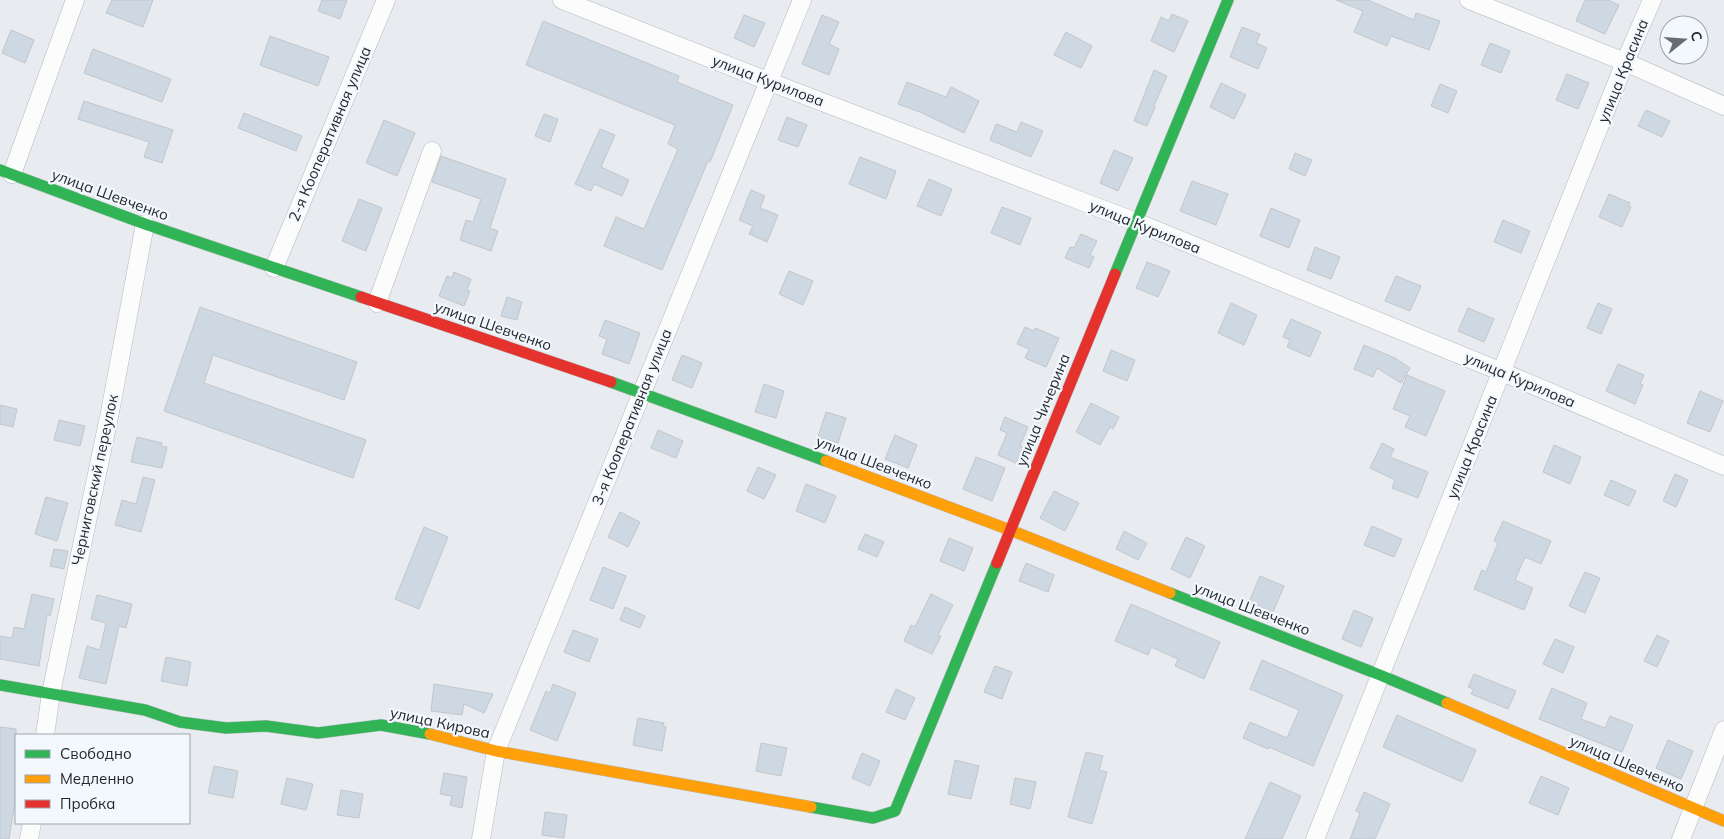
<svg xmlns="http://www.w3.org/2000/svg" width="1724" height="839" font-family="Mulish,sans-serif">
  <style>
    .building { fill: #ced8e3; stroke: #c3c6c9 }
    .lines { fill: none; stroke-linecap: round; stroke-linejoin: round }
    .street-casing { stroke: #b5b8bb; stroke-width: 19 }
    .fast-casing { stroke: #b5b8bb; stroke-width: 12 }
    .slow-casing { stroke: #b5b8bb; stroke-width: 12 }
    .jam-casing { stroke: #b5b8bb; stroke-width: 12 }
    .street { stroke: #fcfcfd; stroke-width: 18 }
    .fast { stroke: #30b455; stroke-width: 11 }
    .slow { stroke: #ff9f0a; stroke-width: 11 }
    .jam { stroke: #e5322d; stroke-width: 11 }
    .labels { text-anchor: middle; stroke-width: 4.5; stroke-linejoin: round; paint-order: stroke }
    .street-label { font-size: 15px; fill: #25282a; stroke: #f2f8fe }
  </style>
  <rect width="100%" height="100%" fill="#e8ebf0"/>
  <g class="building">
    <polygon points="112,0 153,0 143,27 106,13"/>
    <polygon points="322,0 347,0 340,19 318,11"/>
    <polygon points="1336,0 1368,0 1414,20 1416,13 1440,21 1429,50 1391,36 1387,46 1354,32 1363,11"/>
    <polygon points="1585,0 1608,0 1619,5 1605,34 1576,21"/>
    <polygon points="1172,14 1188,21 1174,52 1151,41 1161,17 1169,21"/>
    <polygon points="744,15 765,23 754,47 734,38"/>
    <polygon points="822,15 839,22 829,44 839,49 829,75 802,64"/>
    <polygon points="543,21 679,76 677,82 733,105 710,162 708,161 662,270 604,246 616,217 644,229 678,149 668,144 675,125 526,65"/>
    <polygon points="1242,27 1260,34 1256,43 1267,48 1258,69 1230,57"/>
    <polygon points="11,30 34,40 25,63 2,53"/>
    <polygon points="1066,32 1092,46 1081,68 1054,55"/>
    <polygon points="270,36 329,57 318,86 260,65"/>
    <polygon points="1490,43 1510,51 1501,73 1481,65"/>
    <polygon points="93,49 171,79 162,102 84,73"/>
    <polygon points="1154,70 1167,76 1154,106 1155,107 1147,126 1134,121"/>
    <polygon points="1567,74 1589,83 1578,109 1556,100"/>
    <polygon points="907,82 946,97 951,87 979,101 964,133 920,112 898,104"/>
    <polygon points="1221,83 1246,95 1234,119 1210,107"/>
    <polygon points="1440,84 1457,91 1448,113 1431,106"/>
    <polygon points="84,101 173,130 162,163 144,157 149,142 78,119"/>
    <polygon points="1646,110 1670,121 1662,137 1638,126"/>
    <polygon points="244,113 302,136 296,151 238,128"/>
    <polygon points="544,114 558,119 550,142 535,136"/>
    <polygon points="787,117 807,125 798,147 778,140"/>
    <polygon points="384,120 415,133 397,176 366,163"/>
    <polygon points="1021,122 1043,131 1031,157 990,140 996,124 1017,132"/>
    <polygon points="600,129 615,135 601,167 629,180 622,196 594,184 591,191 575,184"/>
    <polygon points="1114,150 1133,158 1118,191 1100,183"/>
    <polygon points="1295,153 1312,160 1305,176 1289,169"/>
    <polygon points="441,156 506,179 490,228 498,231 491,251 460,240 466,220 473,222 481,199 432,182"/>
    <polygon points="860,157 896,171 886,199 849,184"/>
    <polygon points="929,179 952,189 941,216 917,206"/>
    <polygon points="1192,181 1228,194 1216,225 1180,211"/>
    <polygon points="751,190 765,196 760,208 778,215 767,242 749,234 753,226 739,220"/>
    <polygon points="1609,194 1630,203 1628,206 1631,207 1622,227 1599,217"/>
    <polygon points="359,199 382,208 366,251 342,241"/>
    <polygon points="1002,207 1031,218 1020,245 991,233"/>
    <polygon points="1271,208 1300,220 1289,248 1260,236"/>
    <polygon points="1503,220 1530,231 1521,253 1494,242"/>
    <polygon points="1081,234 1097,241 1090,255 1094,257 1089,268 1065,258 1070,247 1074,248"/>
    <polygon points="1315,247 1340,257 1331,279 1307,270"/>
    <polygon points="1147,262 1170,271 1158,297 1136,288"/>
    <polygon points="789,271 813,281 803,305 779,294"/>
    <polygon points="454,272 471,279 467,290 470,291 464,306 439,296 447,276 452,278"/>
    <polygon points="1396,276 1421,286 1410,311 1385,301"/>
    <polygon points="507,297 522,302 517,320 501,316"/>
    <polygon points="1231,303 1257,315 1244,345 1218,333"/>
    <polygon points="1598,303 1612,309 1601,334 1587,328"/>
    <polygon points="200,307 357,362 344,400 213,355 204,383 366,440 353,478 164,411"/>
    <polygon points="1468,308 1494,319 1484,342 1458,331"/>
    <polygon points="1291,319 1321,332 1310,357 1287,347 1290,340 1283,337"/>
    <polygon points="605,320 640,333 629,364 602,354 607,339 599,336"/>
    <polygon points="1025,327 1034,331 1035,328 1059,338 1046,367 1025,358 1029,349 1017,344"/>
    <polygon points="1364,345 1395,358 1410,368 1401,383 1377,368 1373,377 1354,369"/>
    <polygon points="1111,350 1135,360 1127,381 1103,371"/>
    <polygon points="682,355 702,363 692,388 672,380"/>
    <polygon points="1618,364 1644,375 1640,384 1643,385 1635,404 1606,391"/>
    <polygon points="1407,375 1445,391 1426,436 1405,427 1410,416 1393,409"/>
    <polygon points="764,384 784,391 776,418 755,412"/>
    <polygon points="1700,391 1723,401 1710,432 1687,423"/>
    <polygon points="1091,403 1119,417 1113,429 1110,427 1100,445 1076,432"/>
    <polygon points="0,405 17,409 13,427 0,424"/>
    <polygon points="826,412 846,418 838,443 818,437"/>
    <polygon points="1005,417 1028,427 1020,446 1023,447 1016,463 998,455 1007,433 1000,430"/>
    <polygon points="59,420 85,426 80,446 54,440"/>
    <polygon points="658,430 683,441 676,458 651,448"/>
    <polygon points="895,435 917,445 908,468 885,459"/>
    <polygon points="137,437 162,443 161,446 167,447 162,468 131,462"/>
    <polygon points="1382,443 1394,449 1390,457 1428,472 1418,498 1392,488 1395,480 1370,468"/>
    <polygon points="1554,445 1581,457 1570,484 1543,472"/>
    <polygon points="976,457 1005,468 992,501 963,489"/>
    <polygon points="758,467 776,475 764,499 747,491"/>
    <polygon points="1675,474 1688,480 1676,507 1663,501"/>
    <polygon points="143,477 155,480 141,532 115,525 122,500 136,504"/>
    <polygon points="1611,480 1636,491 1629,506 1604,495"/>
    <polygon points="806,484 836,496 825,523 796,511"/>
    <polygon points="1054,491 1079,503 1065,531 1040,518"/>
    <polygon points="46,497 68,503 57,541 35,534"/>
    <polygon points="620,512 640,522 628,547 608,537"/>
    <polygon points="1503,521 1551,541 1541,564 1525,557 1515,580 1533,588 1524,610 1474,589 1482,570 1486,572 1498,543 1494,541"/>
    <polygon points="1372,526 1402,539 1394,557 1364,545"/>
    <polygon points="424,527 448,537 419,609 395,599"/>
    <polygon points="1124,531 1147,543 1138,560 1116,549"/>
    <polygon points="865,534 884,542 877,557 858,549"/>
    <polygon points="1186,537 1205,546 1190,578 1171,569"/>
    <polygon points="949,538 973,548 964,571 940,561"/>
    <polygon points="54,549 68,551 64,569 50,566"/>
    <polygon points="1026,563 1054,575 1048,592 1019,581"/>
    <polygon points="603,567 626,576 613,609 590,600"/>
    <polygon points="1585,572 1600,578 1585,613 1569,606"/>
    <polygon points="1260,576 1284,586 1273,612 1249,602"/>
    <polygon points="32,594 54,599 50,616 47,615 39,666 0,659 0,636 12,638 14,627 24,629"/>
    <polygon points="931,594 953,605 938,635 941,636 932,654 904,641 911,625 915,627"/>
    <polygon points="97,595 132,604 126,628 119,626 106,684 79,678 87,646 100,650 106,623 91,619"/>
    <polygon points="1131,604 1220,642 1204,679 1175,666 1178,659 1151,647 1148,655 1115,641"/>
    <polygon points="625,607 645,616 640,628 620,620"/>
    <polygon points="1354,610 1373,618 1361,647 1342,639"/>
    <polygon points="573,630 598,639 589,662 564,652"/>
    <polygon points="1657,635 1669,641 1657,667 1644,661"/>
    <polygon points="1555,639 1574,647 1563,673 1543,664"/>
    <polygon points="166,657 191,662 187,686 161,681"/>
    <polygon points="1262,660 1343,695 1313,766 1269,747 1268,749 1243,738 1250,722 1287,738 1299,710 1250,689"/>
    <polygon points="995,666 1012,672 1002,699 984,692"/>
    <polygon points="1474,674 1516,691 1508,709 1471,694 1474,689 1468,687"/>
    <polygon points="434,684 493,694 484,713 464,704 462,715 431,711"/>
    <polygon points="553,684 576,693 557,741 530,730 546,691 550,693"/>
    <polygon points="1552,688 1587,703 1581,719 1605,728 1610,716 1633,725 1622,752 1539,719"/>
    <polygon points="896,689 915,698 905,720 886,712"/>
    <polygon points="1397,715 1476,750 1462,782 1383,747"/>
    <polygon points="638,718 664,723 663,726 666,727 662,751 633,745"/>
    <polygon points="0,727 16,729 16,796 9,839 0,839"/>
    <polygon points="1668,740 1693,751 1681,779 1656,768"/>
    <polygon points="761,743 787,748 781,776 756,771"/>
    <polygon points="1086,752 1103,756 1099,770 1107,772 1092,824 1068,817"/>
    <polygon points="862,753 880,761 870,786 852,778"/>
    <polygon points="955,760 979,766 971,799 948,794"/>
    <polygon points="214,766 238,771 233,798 208,793"/>
    <polygon points="444,773 467,777 462,808 450,805 452,796 440,794"/>
    <polygon points="1541,776 1569,788 1558,815 1529,803"/>
    <polygon points="287,778 313,784 306,810 281,804"/>
    <polygon points="1015,778 1036,782 1030,809 1010,804"/>
    <polygon points="1270,782 1301,796 1282,839 1245,839"/>
    <polygon points="341,790 363,794 359,818 337,815"/>
    <polygon points="1364,792 1390,804 1375,839 1350,839 1360,813 1356,811"/>
    <polygon points="545,812 567,815 564,838 542,835"/>
  </g>
  <g class="lines">
    <defs>
      <g id="street">
        <polyline points="562,0 770,82 1136,222 1502,372 1724,466"/>
        <polyline points="1469,0 1625,62 1724,106"/>
        <polyline points="12,174 75,0"/>
        <polyline points="274,268 386,0"/>
        <polyline points="377,303 432,151"/>
        <polyline points="45,735 51,693 110,412 145,224"/>
        <polyline points="29,839 32,823"/>
        <polyline points="481,839 496,751 802,0"/>
        <polyline points="1315,839 1625,62 1652,0"/>
        <polyline points="1681,839 1724,730"/>
      </g>
      <g id="fast">
        <polyline points="0,170 145,224 361,297"/>
        <polyline points="1115,274 1228,0"/>
        <polyline points="611,382 826,461"/>
        <polyline points="1170,593 1380,675 1447,703"/>
        <polyline points="0,685 145,710 180,722 226,728 266,726 318,733 381,725 430,734"/>
        <polyline points="811,807 873,818 895,811 997,563"/>
      </g>
      <g id="slow">
        <polyline points="826,461 1010,530 1170,593"/>
        <polyline points="1447,703 1724,821"/>
        <polyline points="430,734 496,751 811,807"/>
      </g>
      <g id="jam">
        <polyline points="361,297 611,382"/>
        <polyline points="997,563 1115,274"/>
      </g>
    </defs>
    <use href="#street" class="street-casing"/>
    <use href="#fast" class="fast-casing"/>
    <use href="#slow" class="slow-casing"/>
    <use href="#jam" class="jam-casing"/>
    <use href="#street" class="street"/>
    <use href="#fast" class="fast"/>
    <use href="#slow" class="slow"/>
    <use href="#jam" class="jam"/>
  </g>
  <g class="labels">
    <g class="street-label">
      <text transform="translate(1623 71) rotate(-68)" y="5">улица Красина</text>
      <text transform="translate(768 81) rotate(21)" y="5">улица Курилова</text>
      <text transform="translate(330 134) rotate(-67)" y="5">2-я Кооперативная улица</text>
      <text transform="translate(110 195) rotate(20)" y="5">улица Шевченко</text>
      <text transform="translate(1145 227) rotate(22)" y="5">улица Курилова</text>
      <text transform="translate(493 326) rotate(19)" y="5">улица Шевченко</text>
      <text transform="translate(1520 380) rotate(23)" y="5">улица Курилова</text>
      <text transform="translate(1043 410) rotate(-68)" y="5">улица Чичерина</text>
      <text transform="translate(632 417) rotate(-68)" y="5">3-я Кооперативная улица</text>
      <text transform="translate(1472 447) rotate(-68)" y="5">улица Красина</text>
      <text transform="translate(874 463) rotate(21)" y="5">улица Шевченко</text>
      <text transform="translate(95 480) rotate(-78)" y="5">Черниговский переулок</text>
      <text transform="translate(1252 609) rotate(21)" y="5">улица Шевченко</text>
      <text transform="translate(440 723) rotate(12)" y="5">улица Кирова</text>
      <text transform="translate(1627 764) rotate(23)" y="5">улица Шевченко</text>
    </g>
  </g>
  <rect x="15" y="734" width="175" height="90" fill="#f2f8fe" stroke="#a0a5a9"/>
  <rect x="25" y="750" width="25" height="8" fill="#30b455" stroke="#a0a5a9"/>
  <text x="60" y="759" font-size="15" fill="#25282a">Свободно</text>
  <rect x="25" y="775" width="25" height="8" fill="#ff9f0a" stroke="#a0a5a9"/>
  <text x="60" y="784" font-size="15" fill="#25282a">Медленно</text>
  <rect x="25" y="800" width="25" height="8" fill="#e5322d" stroke="#a0a5a9"/>
  <text x="60" y="809" font-size="15" fill="#25282a">Пробка</text>
  <g transform="translate(1684 40) rotate(73)"><circle r="24" fill="#f2f8fe" stroke="#a0a5a9"/>
  <path d="M0-4L9 19L0 12L-9 19Z" fill="#696c6f"/>
  <text y="-8" font-size="14" font-weight="bold" text-anchor="middle" fill="#25282a">С</text>
  </g>
</svg>
